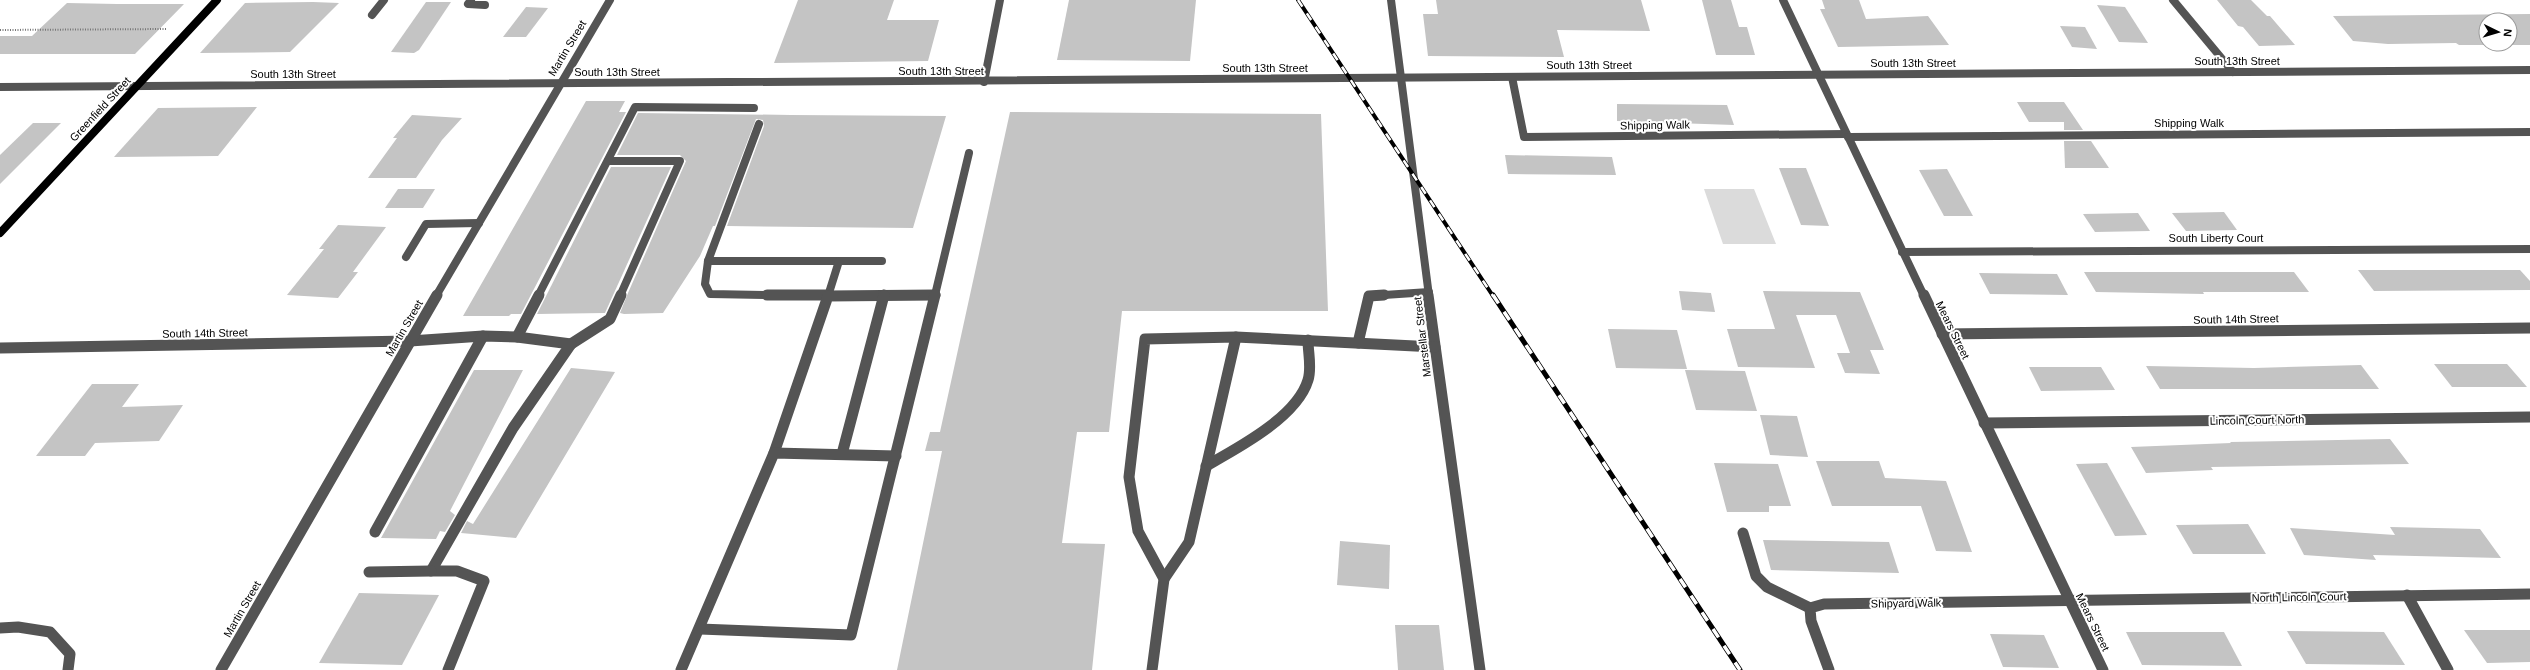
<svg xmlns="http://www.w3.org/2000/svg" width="2530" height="670" font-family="Arial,sans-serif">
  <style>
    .green { fill: #dbdbdb }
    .building { fill: #c4c4c4; fill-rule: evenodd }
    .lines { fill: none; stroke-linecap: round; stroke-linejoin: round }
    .path { stroke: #767676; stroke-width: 2; stroke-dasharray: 1 1.5; stroke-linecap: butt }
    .minor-far1 { stroke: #545454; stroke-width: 8 }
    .minor { stroke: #545454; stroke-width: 11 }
    .major { stroke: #000; stroke-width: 8 }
    .rail-far1-casing { stroke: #000; stroke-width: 4 }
    .rail-casing { stroke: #000; stroke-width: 5 }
    .rail-far1 { stroke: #fff; stroke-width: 2.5; stroke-dasharray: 8; stroke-linecap: butt }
    .rail { stroke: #fff; stroke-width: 3.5; stroke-dasharray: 10; stroke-linecap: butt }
    .labels { text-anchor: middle; stroke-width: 4; stroke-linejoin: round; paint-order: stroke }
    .street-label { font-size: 11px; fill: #000; stroke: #fff }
  </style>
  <rect width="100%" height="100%" fill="#fff"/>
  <polygon class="green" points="1704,189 1754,189 1776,244 1723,244"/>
  <g class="building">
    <polygon points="798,0 894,0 887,20 939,20 928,61 774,63"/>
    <polygon points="1069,0 1196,0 1190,61 1057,60"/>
    <polygon points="1436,0 1641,0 1650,31 1557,30 1564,57 1428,56 1423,14 1438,14"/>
    <polygon points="1702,0 1731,0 1739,27 1747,27 1755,55 1716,55"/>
    <polygon points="1822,0 1859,0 1866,19 1928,16 1949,45 1838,47 1820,9 1825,9"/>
    <polygon points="2217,0 2251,0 2267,16 2270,16 2295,45 2259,46 2243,27 2238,26"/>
    <polygon points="313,2 339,3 290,52 200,53 245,3"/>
    <polygon points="426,2 451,2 419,50 414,53 391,52"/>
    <polygon points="67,3 117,4 184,4 135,54 0,54 0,36 32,36"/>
    <polygon points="2097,5 2125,7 2148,43 2119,42"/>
    <polygon points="526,7 548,8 526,37 503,37"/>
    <path d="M 2530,14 L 2530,45 L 2459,45 L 2456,43 L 2388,44 L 2353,41 L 2333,16 ZM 2486,20 L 2510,20 L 2510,44 L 2486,44 Z"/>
    <polygon points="2060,26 2085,27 2097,49 2072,47"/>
    <polygon points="586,101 625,101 619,112 626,112 521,314 511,314 509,316 463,316"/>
    <polygon points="2017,102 2064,102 2083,130 2064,130 2064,122 2029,122"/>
    <polygon points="1617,104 1727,105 1734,125 1617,121"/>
    <polygon points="257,107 218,156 114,157 158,108"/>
    <polygon points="1010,112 1321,114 1328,311 1122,311 1109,432 1077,432 1062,543 1105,544 1092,670 897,670 942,451 925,451 930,432 940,432"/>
    <polygon points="638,113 791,115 946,116 913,228 727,226 764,126 763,120 756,119 715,226 713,226 700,256 663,313 624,314 620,313 628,293 686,161 680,155 617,155"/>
    <polygon points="412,115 462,118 442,140 416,178 368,178 397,138 393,138"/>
    <polygon points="33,123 61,123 0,184 0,155"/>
    <polygon points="2064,141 2091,141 2109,168 2065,168"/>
    <polygon points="1505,155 1612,157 1616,175 1508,174"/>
    <polygon points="611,167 671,167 605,313 537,314"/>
    <polygon points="1779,168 1806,168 1829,226 1801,225"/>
    <polygon points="1947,169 1973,216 1944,216 1919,170"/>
    <polygon points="398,189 435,189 423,208 385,208"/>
    <polygon points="2224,212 2237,230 2186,231 2172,213"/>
    <polygon points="2138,213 2150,231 2095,232 2083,214"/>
    <polygon points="338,225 386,227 353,272 358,272 338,298 287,295 324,249 319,249"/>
    <polygon points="2358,270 2520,270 2530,281 2530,290 2374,291"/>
    <polygon points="2084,272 2294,272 2309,292 2203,292 2204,294 2096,292"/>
    <polygon points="1979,273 2057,274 2068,295 1990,294"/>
    <polygon points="1679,291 1711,293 1715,312 1682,310"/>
    <polygon points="1763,291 1860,292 1884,350 1870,350 1880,374 1845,373 1837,353 1850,353 1836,315 1796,315 1815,368 1738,367 1727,329 1775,329"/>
    <polygon points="1608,329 1677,330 1687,369 1616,368"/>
    <polygon points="2434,364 2507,364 2527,387 2452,387"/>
    <polygon points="2361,365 2379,389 2160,389 2146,366 2254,368"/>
    <polygon points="2029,367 2101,367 2115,390 2041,391"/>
    <polygon points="571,368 615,372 516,538 461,533 467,521 473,524"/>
    <polygon points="474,370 523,370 450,511 455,515 445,532 440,531 436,539 381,538"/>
    <polygon points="1685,370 1745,371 1757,411 1696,410"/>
    <polygon points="92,384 139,384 122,407 183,405 159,441 95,443 85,456 36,456"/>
    <polygon points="1760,415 1797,416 1808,457 1770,455"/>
    <polygon points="2390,439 2409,464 2211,467 2213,470 2146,473 2131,447 2231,443 2230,442"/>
    <polygon points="1816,461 1879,461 1885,478 1946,481 1972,552 1936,551 1921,506 1832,506"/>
    <polygon points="1714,463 1778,464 1791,506 1769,506 1769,512 1727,512"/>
    <polygon points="2107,463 2147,535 2115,536 2076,464"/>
    <polygon points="2248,524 2266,554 2193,554 2176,525"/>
    <polygon points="2390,527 2480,529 2501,558 2373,555 2376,560 2304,555 2290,528 2395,535"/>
    <polygon points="1763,540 1889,542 1899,573 1771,570"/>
    <polygon points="1340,541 1390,545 1389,589 1337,585"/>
    <polygon points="359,593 439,595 402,665 319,663"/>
    <polygon points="1395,625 1439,625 1444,670 1398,670"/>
    <polygon points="2464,630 2530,630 2530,662 2487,663"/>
    <polygon points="2287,631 2384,632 2405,665 2306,664"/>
    <polygon points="2126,632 2224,632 2242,666 2142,665"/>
    <polygon points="1990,634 2044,635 2059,668 2003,667"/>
  </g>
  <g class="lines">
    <polyline class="path" points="0,30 167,29"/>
    <g class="minor-far1">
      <polyline points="471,0 468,4 485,5"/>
      <polyline points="1391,0 1429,296"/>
      <polyline points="1783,0 1924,296"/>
      <polyline points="2173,0 2233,72"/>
      <polyline points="372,15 384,0"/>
      <polyline points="1512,77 1524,137 1846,134"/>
      <polyline points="984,82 1000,0"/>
      <polyline points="0,87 2530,70"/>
      <polyline points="759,124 708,261 839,261"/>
      <polyline points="1848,137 2530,132"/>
      <polyline points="608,161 680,161 620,296"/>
      <polyline points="1902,252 2530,249"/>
      <polyline points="406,257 426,224 479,223"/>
      <polyline points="708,261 705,284 710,294 826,296"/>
      <polyline points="436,296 610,0"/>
      <polyline points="538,296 635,107 754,108"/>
      <polyline points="828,296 839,261 882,261"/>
      <polyline points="832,296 935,295 969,153"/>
      <polyline points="883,296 884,294"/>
      <polyline points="1369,296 1429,292"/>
    </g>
    <g class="minor">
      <polyline points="767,295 828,295"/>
      <polyline points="1428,295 1480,670"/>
      <polyline points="1924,295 2103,670"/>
      <polyline points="1942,334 2530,328"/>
      <polyline points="517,337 539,295"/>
      <polyline points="1358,343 1369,296 1384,295"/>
      <polyline points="571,344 610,319 621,295"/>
      <polyline points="0,348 410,341 483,336 517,337 571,344 513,428 431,571 457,571 484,581 448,670"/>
      <polyline points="1984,423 2530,417"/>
      <polyline points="774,453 828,296 935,295"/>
      <polyline points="842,454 884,295"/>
      <path d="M 1206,466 C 1238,448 1297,417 1308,380 C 1312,368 1308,353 1308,340"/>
      <polyline points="375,532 483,336"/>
      <polyline points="1743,533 1756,576 1767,587 1810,608"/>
      <polyline points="369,572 431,571"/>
      <polyline points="1164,579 1189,542 1236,337"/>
      <polyline points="2407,595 2448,670"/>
      <polyline points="0,628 18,627 50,632 70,654 68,670"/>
      <polyline points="700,629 851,635 935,295"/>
      <polyline points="221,670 437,295"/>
      <polyline points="681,670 774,453 896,456"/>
      <polyline points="1152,670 1164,579 1138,531 1129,477 1145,339 1236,337 1435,347"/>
      <polyline points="1829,670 1811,621 1810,608 1824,604 2530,594"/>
    </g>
    <polyline class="major" points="0,233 217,0"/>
    <defs>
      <polyline id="rail-far1" points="1298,0 1493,296"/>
      <polyline id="rail" points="1493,295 1740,670"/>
    </defs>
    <use href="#rail-far1" class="rail-far1-casing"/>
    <use href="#rail" class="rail-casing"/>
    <use href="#rail-far1" class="rail-far1"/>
    <use href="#rail" class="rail"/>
  </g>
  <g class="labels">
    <g class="street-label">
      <text transform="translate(567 48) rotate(-59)" y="4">Martin Street</text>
      <text x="2237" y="65">South 13th Street</text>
      <text x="1913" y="67">South 13th Street</text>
      <text x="1589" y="69">South 13th Street</text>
      <text x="1265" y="72">South 13th Street</text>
      <text x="941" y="75">South 13th Street</text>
      <text x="617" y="76">South 13th Street</text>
      <text x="293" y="78">South 13th Street</text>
      <text transform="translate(100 109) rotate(-47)" y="4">Greenfield Street</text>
      <text x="2189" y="127">Shipping Walk</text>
      <text transform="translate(1655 125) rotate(-1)" y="4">Shipping Walk</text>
      <text x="2216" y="242">South Liberty Court</text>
      <text transform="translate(2236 319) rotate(-1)" y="4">South 14th Street</text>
      <text transform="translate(404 328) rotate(-60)" y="4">Martin Street</text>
      <text transform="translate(1953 330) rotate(64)" y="4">Mears Street</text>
      <text transform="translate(205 333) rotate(-1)" y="4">South 14th Street</text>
      <text transform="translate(1422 337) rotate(-97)" y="4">Marstellar Street</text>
      <text transform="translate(2257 420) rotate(-1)" y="4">Lincoln Court North</text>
      <text transform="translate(2299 597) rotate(-1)" y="4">North Lincoln Court</text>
      <text transform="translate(1906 603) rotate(-1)" y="4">Shipyard Walk</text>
      <text transform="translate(242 609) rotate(-60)" y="4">Martin Street</text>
      <text transform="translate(2093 622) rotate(64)" y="4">Mears Street</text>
    </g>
  </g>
  <g transform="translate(2498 32) rotate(95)"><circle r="19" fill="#ffffff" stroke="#999999"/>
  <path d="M0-3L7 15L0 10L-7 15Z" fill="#000000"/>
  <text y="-6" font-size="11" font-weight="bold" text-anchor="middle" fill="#000000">N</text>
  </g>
</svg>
